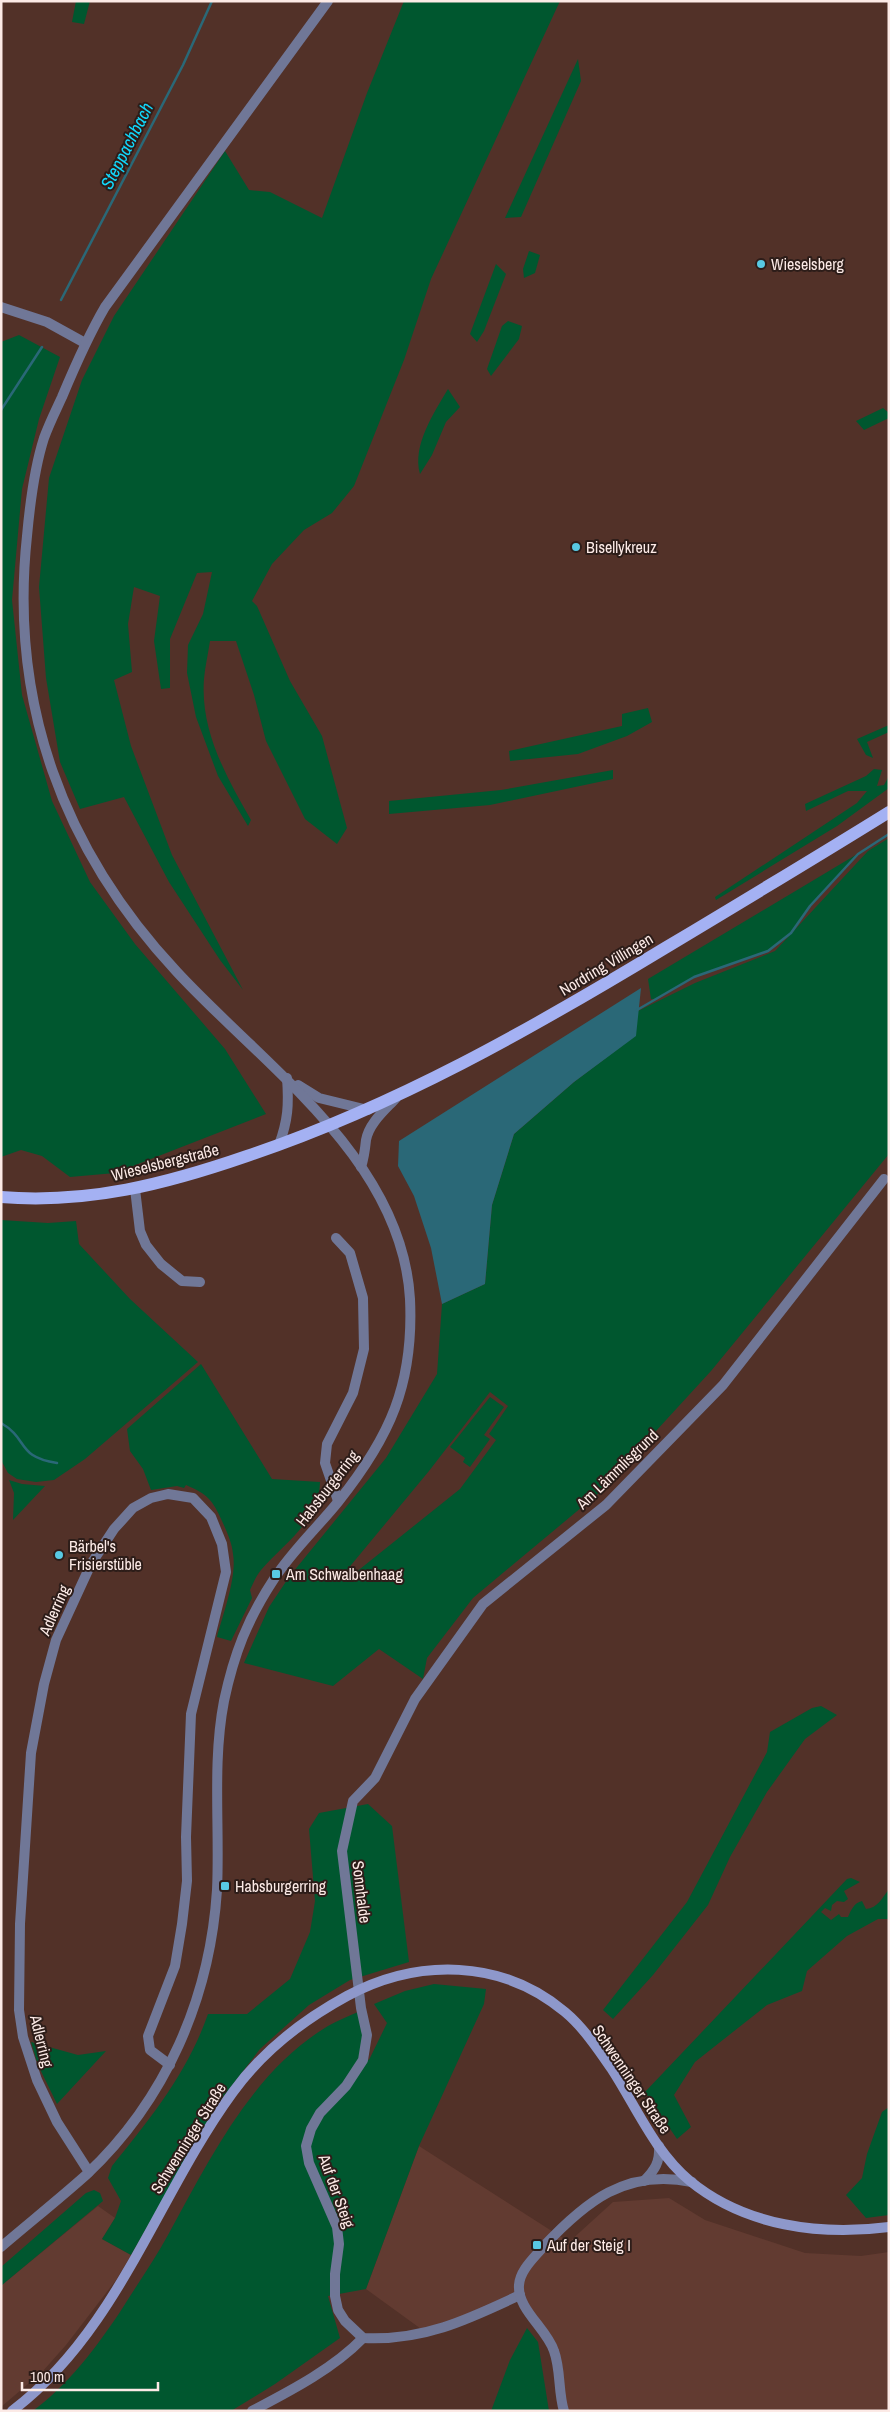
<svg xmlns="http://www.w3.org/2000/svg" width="890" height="2412" font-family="'Archivo Narrow',sans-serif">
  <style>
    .built { fill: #623b31 }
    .green { fill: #00572f; fill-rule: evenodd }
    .water { fill: #2a6877 }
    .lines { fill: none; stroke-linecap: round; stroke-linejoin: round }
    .stream { stroke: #2a6877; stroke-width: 2.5 }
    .minor { stroke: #707797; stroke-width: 10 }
    .tertiary { stroke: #707797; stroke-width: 10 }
    .secondary { stroke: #8e98cb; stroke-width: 10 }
    .primary { stroke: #a4b1f3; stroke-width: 12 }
    .poi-dot { fill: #58c9e3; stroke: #2d1d19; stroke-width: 2 }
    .labels { text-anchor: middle; stroke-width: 4; stroke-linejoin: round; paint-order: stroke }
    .poi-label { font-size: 16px; fill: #fceae6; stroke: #2d1d19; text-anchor: start }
    .street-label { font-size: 16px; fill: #fceae6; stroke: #2d1d19 }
    .water-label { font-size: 18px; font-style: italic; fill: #12d8fc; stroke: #2d1d19 }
  </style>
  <rect width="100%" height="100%" fill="#523128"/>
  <g class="built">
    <polygon points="419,2146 569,2242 613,2202 669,2198 705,2220 805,2253 861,2256 889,2252 889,2411 564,2411 554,2351 520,2295 428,2334 366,2289"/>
    <polygon points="98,2206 115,2218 102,2239 131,2255 116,2280 66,2345 42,2372 1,2407 2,2285"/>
  </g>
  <g class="green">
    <polygon points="76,1 90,1 84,24 72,22"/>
    <path d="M 404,1 L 560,1 L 431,279 L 404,360 L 354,486 L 332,513 L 304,530 L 272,564 L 252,601 L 257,606 L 290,681 L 322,736 L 347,828 L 337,844 L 305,819 L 266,741 L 254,695 L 236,641 L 210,641 C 208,654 205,667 204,679 C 200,731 227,778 251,820 L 248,826 L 218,776 L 196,717 L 187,673 L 188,645 L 203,614 L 212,572 L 197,573 L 170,639 L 170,688 L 161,689 L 154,641 L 160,596 L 134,587 L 128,624 L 132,672 L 114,680 L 131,746 L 172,855 L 243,990 L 220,960 L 169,882 L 124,797 L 80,809 L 60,762 L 46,678 L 39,587 L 49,478 L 82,380 L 114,316 L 225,151 L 249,190 L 270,192 L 322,218 L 367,93 Z"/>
    <polygon points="578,59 581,81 521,217 505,218"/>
    <polygon points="529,251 540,255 535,273 524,278 523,269"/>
    <polygon points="496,264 506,274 484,331 477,342 470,334"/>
    <polygon points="508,321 522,326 519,339 491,376 487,369 502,326"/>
    <polygon points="19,335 60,357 39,419 22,489 12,600 22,695 52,801 90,882 135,944 225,1049 266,1114 115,1173 70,1177 42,1156 21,1150 1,1157 1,342"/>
    <path d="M 448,389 L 460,407 L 446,422 L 432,455 L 420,474 C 412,445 434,413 448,389 Z"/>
    <polygon points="883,408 889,413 889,418 864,430 856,421"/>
    <polygon points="648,708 652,722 627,736 578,754 510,761 509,751 622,726 622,714"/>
    <polygon points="889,725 889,732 867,742 873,758 866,755 857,739"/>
    <polygon points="874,769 882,770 877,786 884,785 889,776 889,788 837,826 716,900 715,897 857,803 867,791 848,791 806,811 805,804 866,776"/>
    <polygon points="613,770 613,779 490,805 389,814 389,801 501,790"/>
    <path d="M 889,838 L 889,1154 L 711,1371 L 600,1492 L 473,1598 L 427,1658 L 423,1679 L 379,1649 L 333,1686 L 244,1663 L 269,1607 L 289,1577 L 386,1458 L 437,1374 L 442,1304 L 485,1284 L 492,1205 L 514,1134 L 574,1082 L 635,1036 L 638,1011 L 695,983 L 775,951 L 868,851 ZM 490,1392 L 508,1406 L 489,1434 L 496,1440 L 460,1489 L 350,1577 L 342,1576 L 429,1471 Z"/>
    <polygon points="859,853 810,906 791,933 768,951 694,977 656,999 651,999 648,979"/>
    <polygon points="1,1220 48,1223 76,1221 79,1244 130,1299 198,1362 85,1459 54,1480 36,1482 17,1479 8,1473 1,1460"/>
    <path d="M 201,1364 L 272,1479 L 320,1482 C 319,1522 284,1543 261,1570 C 256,1576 253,1584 250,1590 L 252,1598 L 231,1641 L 217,1637 C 223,1614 237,1577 233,1554 C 232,1543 227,1532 222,1521 C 213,1500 207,1494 186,1485 L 184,1488 L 177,1486 L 151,1490 L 143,1469 L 130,1451 L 127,1429 Z"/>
    <polygon points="490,1397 504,1407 484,1435 490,1439 470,1467 463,1462 465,1458 450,1447"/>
    <polygon points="9,1480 22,1484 45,1486 13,1520 14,1493"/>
    <polygon points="821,1706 837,1715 805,1739 767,1792 730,1857 708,1905 653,1975 613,2019 603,2010 687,1902 767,1752 770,1732 812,1708"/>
    <path d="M 368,1804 L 392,1826 L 409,1962 L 350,1980 L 309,2005 L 260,2049 L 216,2106 L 131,2255 L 102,2239 L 115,2218 L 121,2201 L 108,2178 L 112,2166 C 150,2119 188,2072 208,2014 L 247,2014 L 290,1979 L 310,1932 L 315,1901 L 309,1829 L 319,1813 Z"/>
    <path d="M 851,1878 L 860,1882 L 844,1891 L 848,1899 L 844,1902 L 837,1901 L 832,1905 L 831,1911 L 825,1908 L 821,1912 L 831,1920 L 839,1914 L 841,1917 L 848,1917 C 851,1910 854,1903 862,1901 L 866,1909 C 878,1908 882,1898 889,1889 L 889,1919 L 878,1919 L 847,1936 L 807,1971 L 802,1991 L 767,2005 L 695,2062 L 674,2095 L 691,2127 L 677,2139 L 645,2092 L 847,1879 Z"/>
    <path d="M 434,1984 L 486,1989 L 484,2004 L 419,2146 L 366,2289 L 328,2296 L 340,2338 L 275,2384 L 231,2411 L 33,2411 C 69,2384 95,2349 120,2312 C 136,2286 154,2261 168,2235 C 209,2161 252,2071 328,2026 C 337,2021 348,2016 358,2012 L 364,2035 L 361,2056 L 369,2060 L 387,2023 L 374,2004 L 405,1991 Z"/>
    <polygon points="31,2042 78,2055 106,2051 57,2104 38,2065"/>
    <polygon points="889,2107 889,2215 866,2218 846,2195 862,2178 867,2154 882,2112"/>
    <polygon points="94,2190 100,2193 103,2201 2,2285 1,2289 1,2267 86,2193"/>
    <polygon points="527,2328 538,2342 549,2411 491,2411 510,2360"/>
  </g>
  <polygon class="water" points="641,988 636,1036 574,1082 514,1134 492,1205 485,1284 442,1304 431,1248 414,1196 398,1166 399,1141"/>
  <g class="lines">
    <g class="stream">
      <polyline points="61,300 183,65 212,1"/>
      <polyline points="1,410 42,347"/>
      <polyline points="637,1010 694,977 768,951 791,933 810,906 858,854 889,834"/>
      <path d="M 1,1423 C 29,1439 16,1457 57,1463"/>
    </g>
    <g class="minor">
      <polyline points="135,1189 140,1231 146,1245 161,1264 182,1281 200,1282"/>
      <polyline points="336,1238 350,1253 363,1298 364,1349 353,1393 327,1444 325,1463 338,1501"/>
      <polyline points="89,2172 57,2122 37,2080 23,2037 19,2010 20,1924 31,1753 44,1684 56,1640 91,1564 114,1529 133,1508 151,1498 168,1494 193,1498 211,1517 222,1544 226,1572 191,1714 186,1837 187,1881 182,1924 175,1966 148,2036 150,2050 170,2065"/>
      <path d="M 644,2181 C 655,2170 660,2162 659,2146"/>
      <path d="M 520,2295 C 467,2320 423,2341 363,2338 L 345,2321 L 338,2310 L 335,2296 L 335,2274 L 339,2244 L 337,2227 L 309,2163 L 306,2146 L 311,2129 L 320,2113 L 346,2086 L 363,2060 L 367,2035 L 361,2008 L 342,1851 L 353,1801 L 375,1778 L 415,1699 L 483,1604 L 606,1505 L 723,1385 L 884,1179"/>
      <path d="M 252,2411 C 290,2391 333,2369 363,2338"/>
      <path d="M 564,2411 C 558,2392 561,2370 554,2351 C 547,2329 517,2309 519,2285 C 520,2270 534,2258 543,2247 C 585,2202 626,2168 692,2182"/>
    </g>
    <g class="tertiary">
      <polyline points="1,307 47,322 85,343"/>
      <polyline points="298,1085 319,1098 368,1110"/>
      <path d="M 279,1145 C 288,1120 289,1105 287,1078"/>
      <path d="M 361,1167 C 364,1158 365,1150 366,1140 C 369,1123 385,1110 396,1098"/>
      <path d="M 1,2247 C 29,2223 58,2200 86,2175 C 166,2100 210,1998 217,1890 C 220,1828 212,1763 224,1701 C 234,1654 247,1620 274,1579 C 292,1551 317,1528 338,1502 C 390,1437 414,1384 410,1299 C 402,1159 264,1066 177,972 C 63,850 9,703 27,536 C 30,503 34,469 44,438 C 49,424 56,410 62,397 C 75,366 88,336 105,307 L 328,1"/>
    </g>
    <path class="secondary" d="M 12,2411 C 118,2331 157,2196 233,2092 C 262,2052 303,2020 347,1996 C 418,1958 502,1959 565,2012 C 583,2027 598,2049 611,2068 C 636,2106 654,2151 690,2181 C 745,2226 820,2236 889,2227"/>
    <path class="primary" d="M 1,1197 C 88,1204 166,1184 247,1156 C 396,1106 531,1029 665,948 C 740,903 815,858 889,812"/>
  </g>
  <g class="poi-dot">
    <circle cx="761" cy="264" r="5"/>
    <circle cx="576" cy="547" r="5"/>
    <circle cx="59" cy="1555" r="5"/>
    <rect x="271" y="1569" width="10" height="10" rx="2.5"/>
    <rect x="220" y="1881" width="10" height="10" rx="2.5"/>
    <rect x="532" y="2240" width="10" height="10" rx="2.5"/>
  </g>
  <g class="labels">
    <g class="poi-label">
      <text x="771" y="270">Wieselsberg</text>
      <text x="586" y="553">Bisellykreuz</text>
      <text x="69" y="1552">Bärbel's<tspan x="69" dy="18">Frisierstüble</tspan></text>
      <text x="286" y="1580">Am Schwalbenhaag</text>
      <text x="235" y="1892">Habsburgerring</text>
      <text x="547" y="2251">Auf der Steig I</text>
    </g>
    <g class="street-label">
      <text transform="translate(606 964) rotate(-31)" y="6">Nordring Villingen</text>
      <text transform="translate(165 1162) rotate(-14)" y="6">Wieselsbergstraße</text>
      <text transform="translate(617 1469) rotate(-44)" y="6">Am Lämmlisgrund</text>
      <text transform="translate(327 1488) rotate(-52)" y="6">Habsburgerring</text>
      <text transform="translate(54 1610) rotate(-66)" y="6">Adlerring</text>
      <text transform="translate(362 1892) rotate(83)" y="6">Sonnhalde</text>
      <text transform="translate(42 2041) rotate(76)" y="6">Adlerring</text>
      <text transform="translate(632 2079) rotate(56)" y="6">Schwenninger Straße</text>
      <text transform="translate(188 2138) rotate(-58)" y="6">Schwenninger Straße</text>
      <text transform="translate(337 2191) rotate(70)" y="6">Auf der Steig</text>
    </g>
    <g class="water-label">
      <text transform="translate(127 146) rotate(-63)" y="6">Steppachbach</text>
    </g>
  </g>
  <rect width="890" height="2412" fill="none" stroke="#fceae6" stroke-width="5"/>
  <path d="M22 2382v8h136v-8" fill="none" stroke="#fceae6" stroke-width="2.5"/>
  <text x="30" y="2382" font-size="15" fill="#fceae6" stroke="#2d1d19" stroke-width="4" paint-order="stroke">100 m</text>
</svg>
